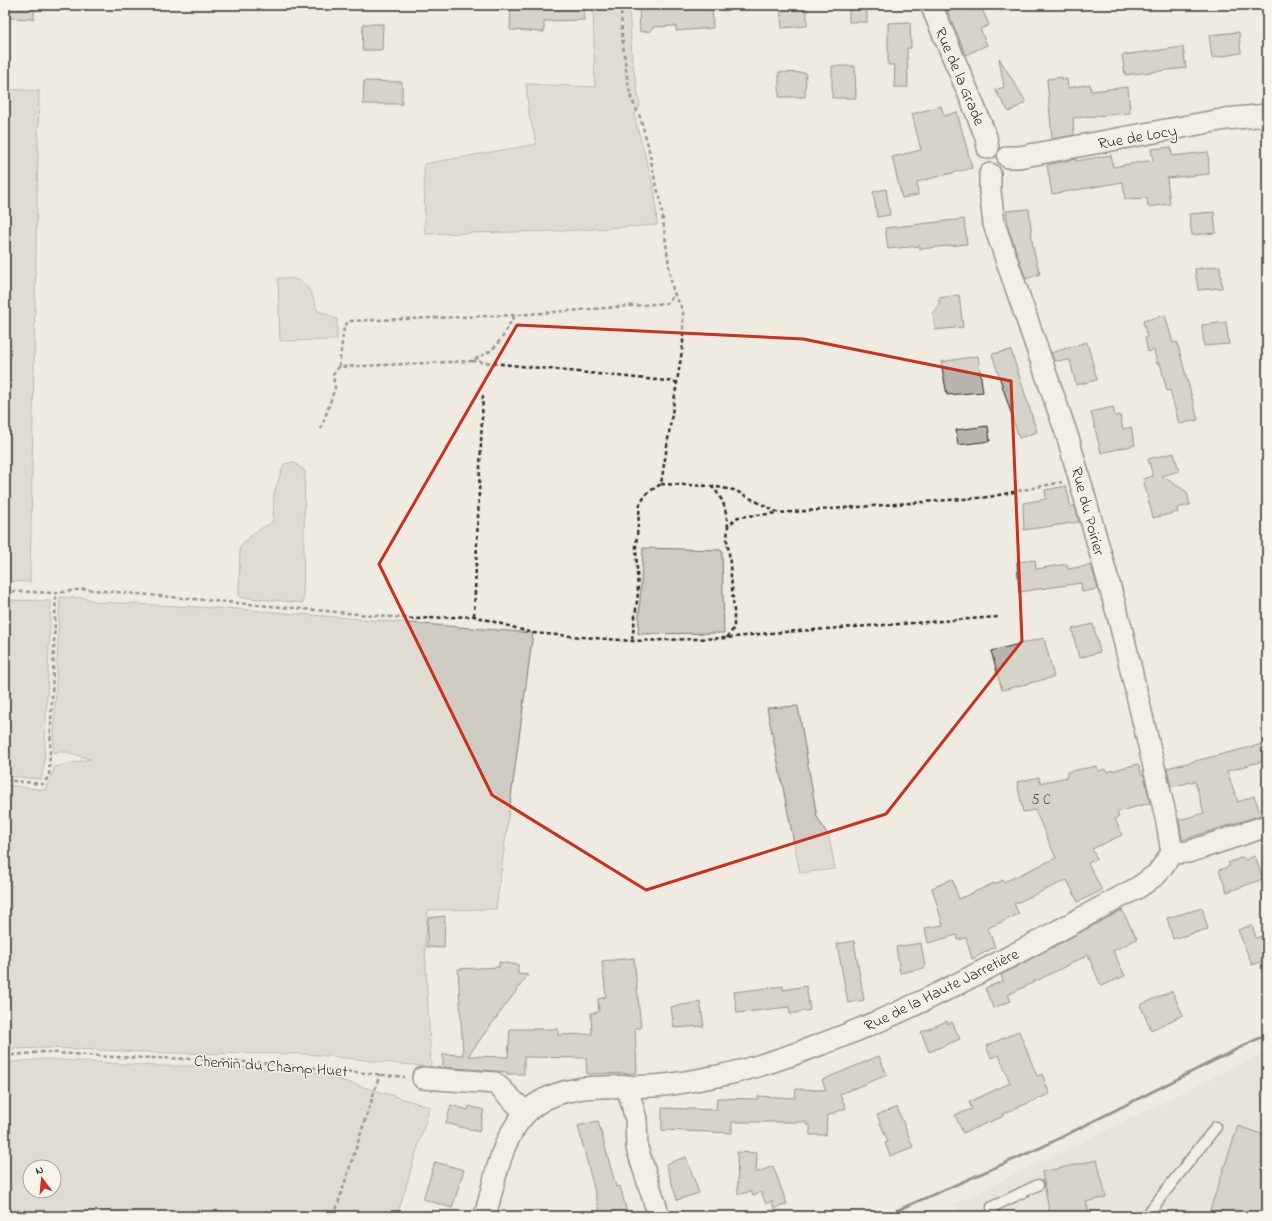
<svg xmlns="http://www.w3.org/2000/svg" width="1272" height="1221" font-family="'Indie Flower',sans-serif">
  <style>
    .built { fill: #dedbd1 }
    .green { fill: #cfcbc2; stroke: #7d7b76; fill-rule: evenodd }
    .building { fill: #b8b5ae; stroke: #2b2b2b }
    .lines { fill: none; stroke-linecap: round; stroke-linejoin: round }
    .service-casing { stroke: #2b2b2b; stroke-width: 13 }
    .minor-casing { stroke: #2b2b2b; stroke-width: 24 }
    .path { stroke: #2b2b2b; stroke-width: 2.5; stroke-dasharray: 4 3; stroke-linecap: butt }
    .service { stroke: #f7f3e8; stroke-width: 10 }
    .minor { stroke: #f7f3e8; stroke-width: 21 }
    .rail { stroke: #2b2b2b; stroke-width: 3 }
    .marked { fill: none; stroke: #c8321e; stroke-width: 3; stroke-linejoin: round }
    .labels { text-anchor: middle; stroke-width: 3; stroke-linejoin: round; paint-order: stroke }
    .number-label { font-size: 14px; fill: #4e4e4c }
    .street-label { font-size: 16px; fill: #2b2b2b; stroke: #f7f3e8 }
  </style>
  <rect width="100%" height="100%" fill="#efebe0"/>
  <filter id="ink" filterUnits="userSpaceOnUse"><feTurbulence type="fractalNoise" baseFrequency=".025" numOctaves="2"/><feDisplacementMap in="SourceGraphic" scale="8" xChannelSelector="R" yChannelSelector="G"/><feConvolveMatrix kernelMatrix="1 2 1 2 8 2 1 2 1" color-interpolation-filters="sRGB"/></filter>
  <g filter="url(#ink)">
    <polygon class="built" points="1267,1051 1267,1216 962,1216 954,1204"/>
    <g class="green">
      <polygon points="593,5 629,5 632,59 640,106 634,115 655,193 657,225 559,231 425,234 424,164 537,144 529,115 526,84 595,87"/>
      <polygon points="5,89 39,91 30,582 5,581"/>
      <path d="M 278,278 C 305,277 310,286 317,310 L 337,319 L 337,340 L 280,341 Z"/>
      <polygon points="293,462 305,471 303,603 239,597 240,546 255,532 273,522 274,493 284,464"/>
      <polygon points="643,548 722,550 724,633 638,634"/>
      <polygon points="60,597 85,598 97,602 237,609 533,633 496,909 428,910 425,948 431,1067 307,1054 168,1053 49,1048 5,1049 5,785 45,790 55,767 90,759 67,752 53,752"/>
      <polygon points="5,600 51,601 44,766 41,779 5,776"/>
      <polygon points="798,706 817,817 829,837 835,869 800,873 767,708"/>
      <path d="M 45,1059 L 156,1066 L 221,1066 L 314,1072 L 430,1107 L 397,1216 L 5,1216 L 5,1063 ZM 30,1167 L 54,1167 L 54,1191 L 30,1191 Z"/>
    </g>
    <g class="building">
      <polygon points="5,5 34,5 34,19 5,18"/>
      <polygon points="511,5 584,5 584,20 544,21 544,32 510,30"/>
      <polygon points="639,5 712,5 713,28 676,31 676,26 653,27 651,31 640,32"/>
      <polygon points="807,5 807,26 782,28 780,6"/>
      <rect x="849" y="5" width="18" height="17"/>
      <polygon points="945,5 970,5 972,11 981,7 989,25 980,29 987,45 966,55"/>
      <polygon points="910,22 911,48 907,48 908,87 894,87 895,65 888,65 888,23"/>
      <polygon points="363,24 383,24 382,50 362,50"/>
      <polygon points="1239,32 1241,53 1212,58 1209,35"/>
      <polygon points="1183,47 1186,68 1125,75 1122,55"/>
      <polygon points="999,58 1026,102 1009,112 995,90 1004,87"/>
      <polygon points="832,66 855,66 856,98 832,98"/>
      <polygon points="779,72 806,73 805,97 779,97"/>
      <polygon points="1062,77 1063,80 1067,79 1068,88 1090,84 1091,91 1128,87 1130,113 1073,118 1074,135 1052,139 1047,79"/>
      <polygon points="364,81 402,82 402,104 363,104"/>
      <polygon points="941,106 944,116 957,112 972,168 917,182 918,195 902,198 892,157 921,150 912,114"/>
      <polygon points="1171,147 1172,156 1208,152 1209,174 1167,178 1170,204 1148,207 1147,198 1125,199 1123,182 1052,194 1047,165 1076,159 1076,161 1111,155 1113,167 1153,160 1151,149"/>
      <polygon points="886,189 890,215 877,217 873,192"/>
      <polygon points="1029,209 1033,248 1040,274 1026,279 1008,228 1006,211"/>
      <polygon points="1214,212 1216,233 1192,235 1189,214"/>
      <polygon points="964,219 967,244 920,249 920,246 888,249 885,228"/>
      <polygon points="1220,266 1222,288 1198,290 1195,269"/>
      <polygon points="959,295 963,327 935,330 933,314 939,305 939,298"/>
      <polygon points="1165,315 1173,343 1177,342 1198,420 1179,424 1170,390 1167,391 1160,363 1157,364 1154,350 1148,352 1145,338 1147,337 1143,321"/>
      <polygon points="1226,322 1229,344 1204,346 1202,325"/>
      <polygon points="1087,342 1097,380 1076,385 1070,360 1054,361 1051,353"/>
      <polygon points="1011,350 1037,432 1019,438 992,354"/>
      <polygon points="978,356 983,392 947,395 941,362"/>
      <polygon points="1113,407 1115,416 1120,415 1123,429 1131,427 1135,445 1101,453 1091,412"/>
      <polygon points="988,426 990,441 958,445 956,430"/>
      <polygon points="1174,453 1179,471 1162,476 1187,492 1190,505 1177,508 1178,512 1153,518 1143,479 1153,476 1148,459"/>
      <polygon points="1066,486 1071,507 1075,506 1079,522 1024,530 1023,503 1046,499 1045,490"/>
      <polygon points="1035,560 1036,569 1067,564 1068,569 1091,565 1098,589 1082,592 1081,583 1019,592 1017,562"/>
      <polygon points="1093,624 1100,652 1079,658 1072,629"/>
      <polygon points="1044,638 1054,677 1002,690 991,651"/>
      <polygon points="1267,743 1267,760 1227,771 1238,802 1254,796 1261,815 1182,840 1179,820 1204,813 1195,781 1171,787 1167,768"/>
      <polygon points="1138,764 1142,775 1144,775 1150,803 1117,812 1119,817 1115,819 1122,835 1092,849 1097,859 1088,863 1102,890 1078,902 1067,880 1014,904 1019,914 988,928 995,947 972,959 966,938 958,940 957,935 928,943 925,928 943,925 932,888 952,879 959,899 994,883 995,884 1003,880 1004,882 1056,858 1035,810 1023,812 1017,782 1039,777 1040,783 1067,777 1067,772 1097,766 1098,771 1106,769 1107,772"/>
      <polygon points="1255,856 1263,879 1227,892 1219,870 1230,866 1228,863 1243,857 1245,860"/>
      <polygon points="1202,908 1208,929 1173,939 1167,918"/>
      <polygon points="1122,910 1137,939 1113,951 1125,976 1101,986 1088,955 1008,995 1011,1001 993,1008 985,988 1003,981 1001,975"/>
      <polygon points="445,916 444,948 427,947 428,918"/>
      <polygon points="1252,925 1256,938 1262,936 1263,939 1267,937 1267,960 1252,965 1238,930"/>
      <polygon points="854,941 864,1000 848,1003 837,944"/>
      <polygon points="921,943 925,968 900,973 896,947"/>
      <polygon points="634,958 641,1028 635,1028 637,1073 587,1074 586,1058 524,1057 524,1074 507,1074 507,1072 496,1071 443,1067 443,1054 463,1055 458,969 499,967 499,962 518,965 518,974 528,975 468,1056 508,1057 510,1029 558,1029 558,1035 592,1034 591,1013 599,1012 598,999 606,997 602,961"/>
      <polygon points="783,986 783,990 806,986 810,1010 790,1014 789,1007 737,1013 734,992"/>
      <polygon points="1172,991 1183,1015 1151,1030 1140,1005"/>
      <polygon points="700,1002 704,1026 674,1028 671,1007"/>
      <polygon points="947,1021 948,1024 952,1022 960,1039 929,1052 921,1032"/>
      <polygon points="1019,1031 1037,1076 1042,1074 1050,1094 1002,1114 1004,1116 963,1133 955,1115 972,1109 969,1102 1010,1083 999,1055 991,1058 986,1046"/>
      <polygon points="879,1056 887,1075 840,1094 846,1108 827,1116 826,1135 810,1135 810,1125 806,1125 806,1122 732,1122 732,1133 662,1130 662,1108 716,1110 717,1098 758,1099 758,1096 795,1098 796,1089 826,1090 822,1080"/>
      <polygon points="451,1105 468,1110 469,1106 484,1110 479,1132 446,1123"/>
      <polygon points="897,1107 913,1147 890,1156 885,1143 888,1142 877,1115"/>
      <polygon points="598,1121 616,1187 620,1186 628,1216 601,1216 578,1126"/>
      <polygon points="1238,1126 1267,1136 1267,1216 1208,1216"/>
      <polygon points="737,1152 757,1153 756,1173 773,1166 787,1204 774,1209 772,1201 766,1204 761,1192 753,1196 751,1191 738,1195"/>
      <polygon points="686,1157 699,1193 677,1200 666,1164"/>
      <polygon points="1097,1160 1106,1197 1086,1202 1090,1216 1050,1216 1042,1172"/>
      <polygon points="435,1162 464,1170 452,1208 423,1199"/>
    </g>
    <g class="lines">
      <defs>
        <g id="service">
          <polyline points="993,1216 992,1207 1038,1185"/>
          <polyline points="1146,1216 1216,1127"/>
        </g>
        <g id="minor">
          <polyline points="931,5 971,99 986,137 988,148"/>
          <polyline points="1008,157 1019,157 1226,119 1267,115"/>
          <polyline points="990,174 990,191 994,224 1068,438 1120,623 1167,822 1172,853"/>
          <polyline points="1172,853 1188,852 1267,826"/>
          <polyline points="423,1078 495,1083 526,1113"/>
          <polyline points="627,1086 636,1119 637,1148 659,1216"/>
          <path d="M 485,1216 C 496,1178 501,1130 535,1105 C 571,1079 622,1090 664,1085 C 682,1083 700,1079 718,1076 C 750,1070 781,1059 811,1048 C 926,1007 1032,944 1139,887 L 1157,874 L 1172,853"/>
        </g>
      </defs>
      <use href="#service" class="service-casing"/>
      <use href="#minor" class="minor-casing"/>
      <g class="path">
        <polyline points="621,5 622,36 627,77 631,98 640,117 648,145 656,186 660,197 670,274 673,291 683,311 683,344 661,484 647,493 640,504 636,546 638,593 632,641"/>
        <polyline points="472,361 676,382"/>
        <polyline points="339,367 344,327 349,321 517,315 667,303 675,294"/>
        <polyline points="321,429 335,388 333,375 339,367 472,361 492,350 502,338 513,318 517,315"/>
        <polyline points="661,484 711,486 734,490 779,513 989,497 1062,482"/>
        <path d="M 711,486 C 724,498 726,510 728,526"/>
        <polyline points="5,591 56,593 83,589 414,619 474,616 533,633 632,641 727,638 769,633 999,617"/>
        <polyline points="474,616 483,394"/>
        <polyline points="727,638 734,628 734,611 729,553 727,541 728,526 738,517 778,513"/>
        <polyline points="5,780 43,784 49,776 56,593"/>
        <polyline points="5,1056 43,1052 115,1057 195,1059 263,1063 405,1077"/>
        <polyline points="334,1216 380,1074"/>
      </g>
      <use href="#service" class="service"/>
      <use href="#minor" class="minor"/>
      <polyline class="rail" points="884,1216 1042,1147 1267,1034"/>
    </g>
  </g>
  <path d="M0 0H1272V1221H0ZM 517,325 L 803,339 L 1011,381 L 1022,641 L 886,814 L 646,890 L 492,795 L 379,564 Z" fill="#efebe0" fill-opacity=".55" fill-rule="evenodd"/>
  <path class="marked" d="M 517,325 L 803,339 L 1011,381 L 1022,641 L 886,814 L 646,890 L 492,795 L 379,564 Z"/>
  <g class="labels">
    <g class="number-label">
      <text x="1041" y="804">5 C</text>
    </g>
    <g class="street-label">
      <text transform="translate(961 76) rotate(67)" y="6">Rue de la Grade</text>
      <text transform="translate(1137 136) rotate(-10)" y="6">Rue de Locy</text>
      <text transform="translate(1089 511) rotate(75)" y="6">Rue du Poirier</text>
      <text transform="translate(941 989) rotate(-26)" y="6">Rue de la Haute Jarretière</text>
      <text transform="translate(271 1065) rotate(4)" y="6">Chemin du Champ Huet</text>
    </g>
  </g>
  <rect width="1272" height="1221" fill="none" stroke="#f7f3e8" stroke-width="20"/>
  <rect x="10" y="10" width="1252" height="1201" fill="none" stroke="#2b2b2b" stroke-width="1.5" filter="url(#ink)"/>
  <g transform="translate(42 1179) rotate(344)"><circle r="19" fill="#f7f3e8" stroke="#a5a39c"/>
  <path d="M0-3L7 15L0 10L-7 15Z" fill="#c8321e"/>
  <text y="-6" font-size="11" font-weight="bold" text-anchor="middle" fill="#2b2b2b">N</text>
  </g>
</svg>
